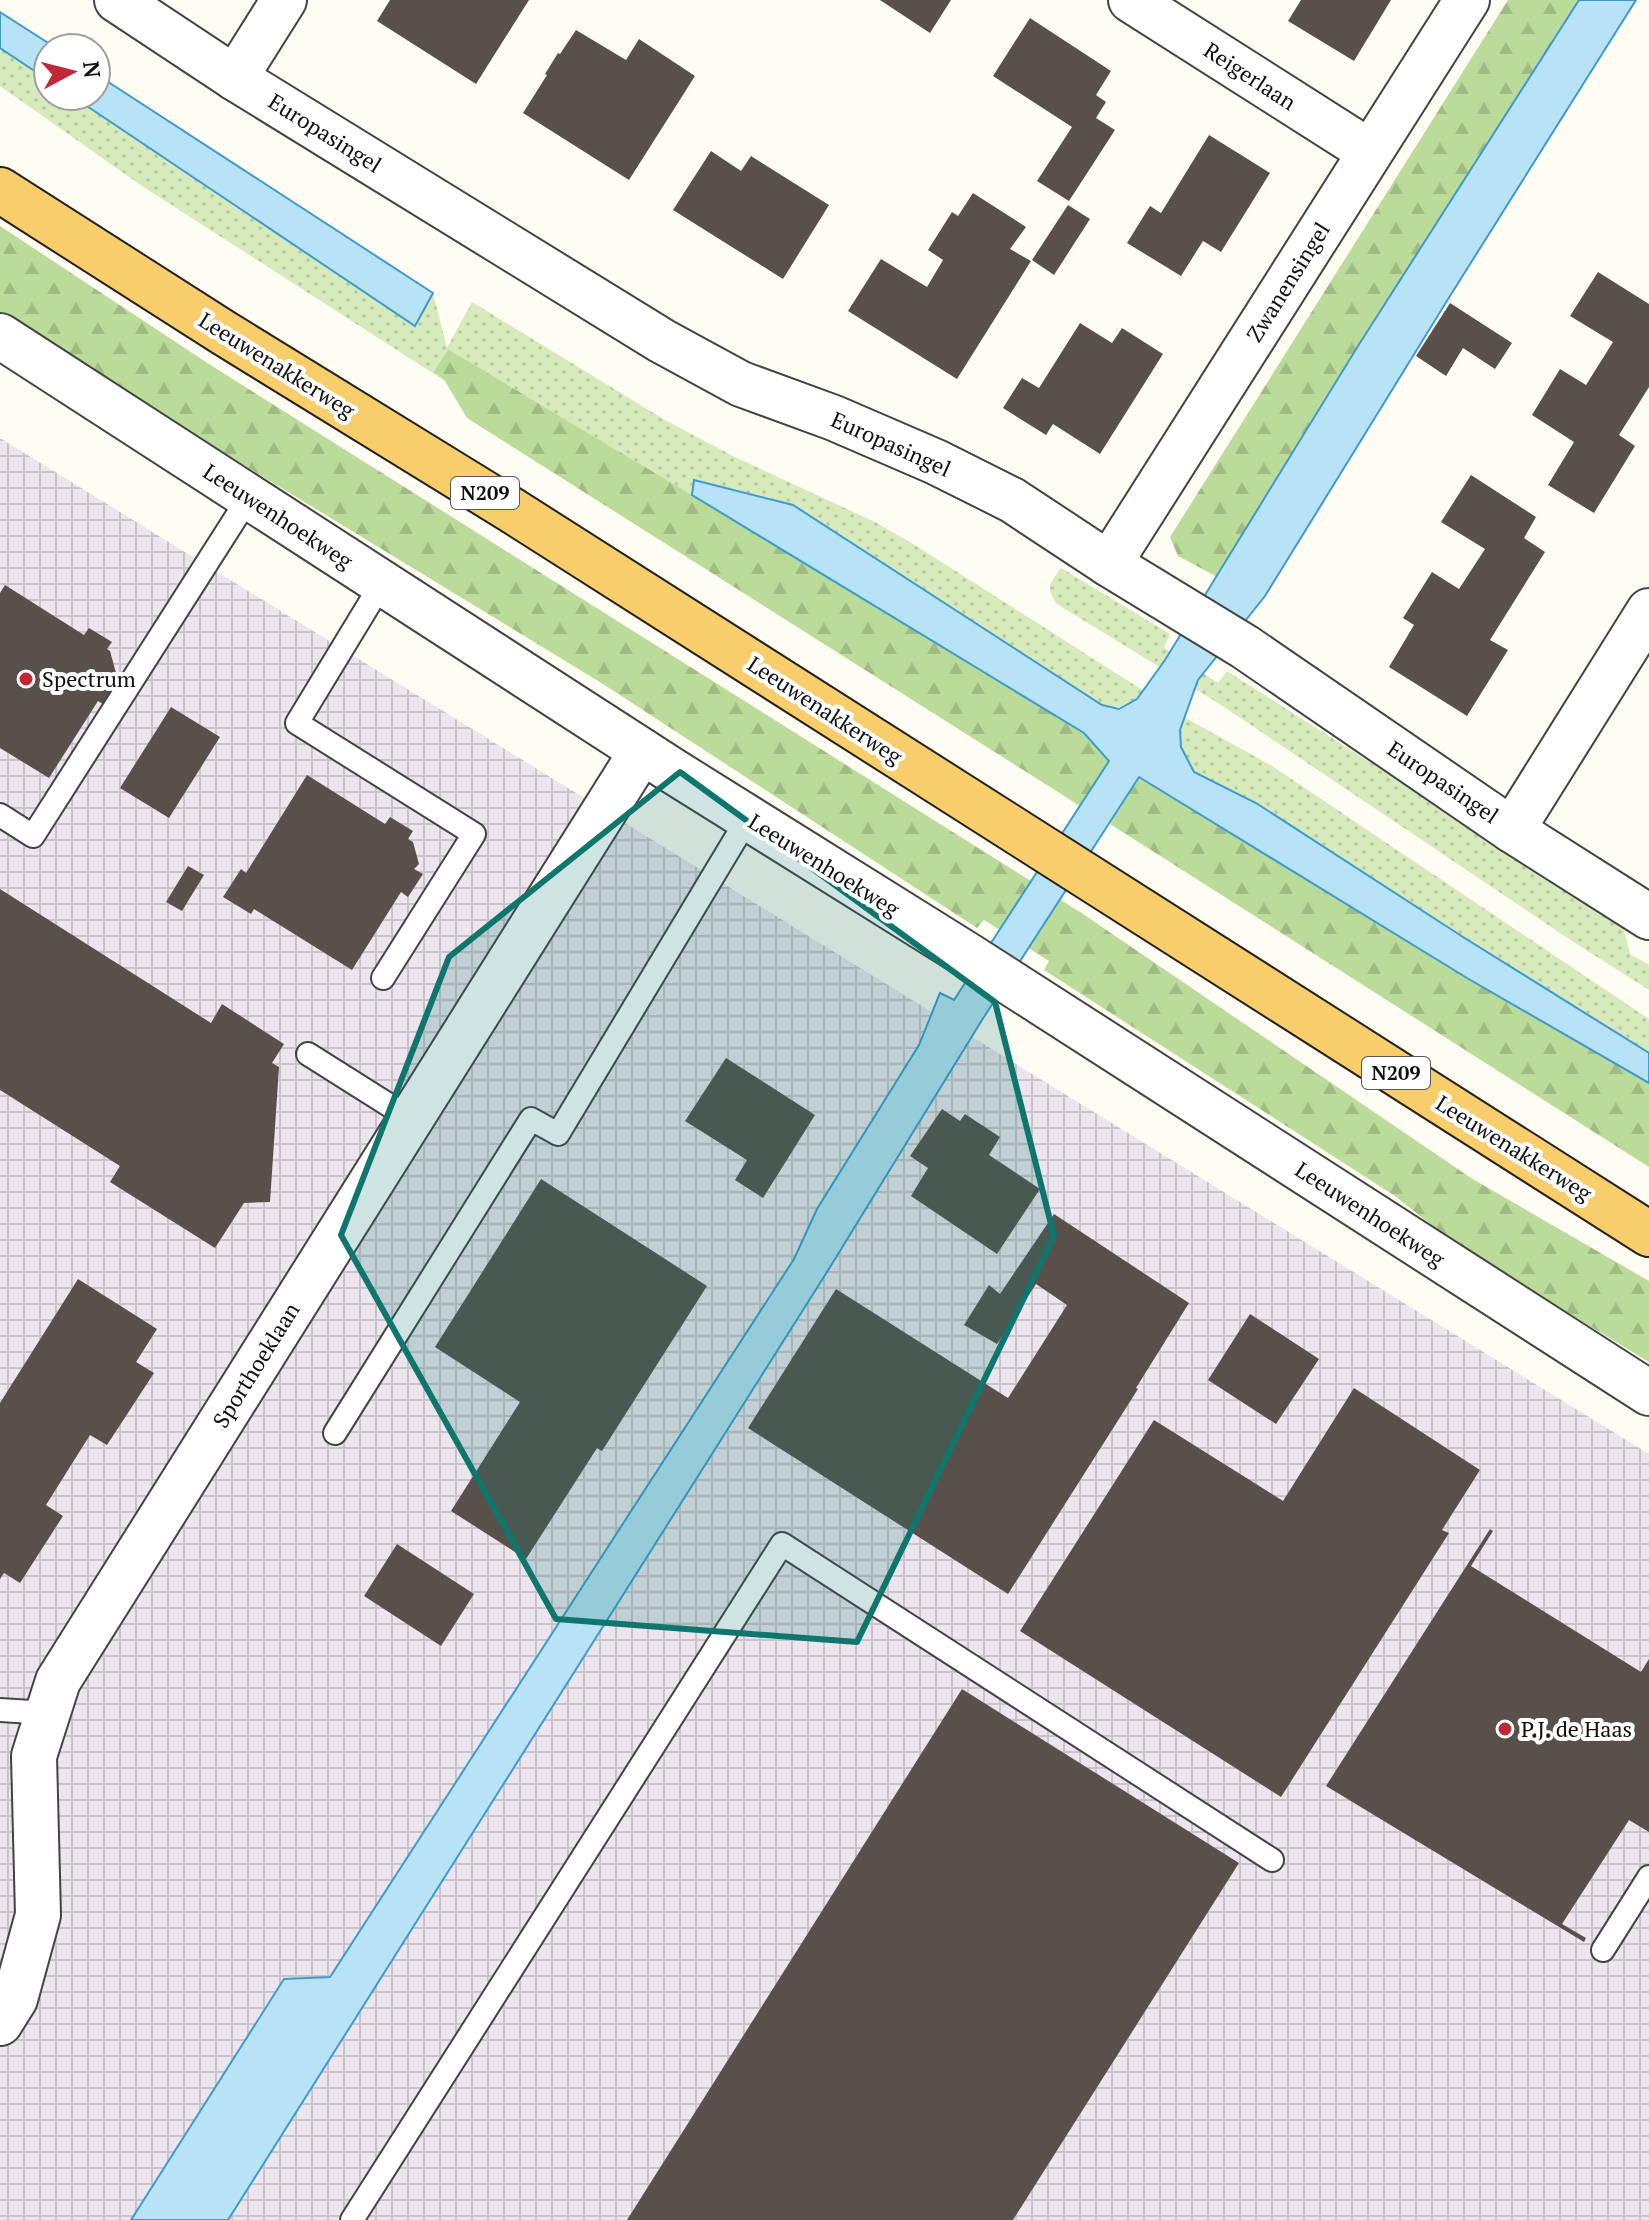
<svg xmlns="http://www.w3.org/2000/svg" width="1649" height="2220" viewBox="0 0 1649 2220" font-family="'PT Serif',serif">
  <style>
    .industrial { fill: url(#industrial-grid) }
    .grass { fill: url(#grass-dots) }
    .forest { fill: url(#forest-firs) }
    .water { fill: #b8e2f6; stroke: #3f9bcd; stroke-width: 2 }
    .building { fill: #59504c }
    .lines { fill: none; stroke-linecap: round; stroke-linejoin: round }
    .service-casing { stroke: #434343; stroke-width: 26 }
    .minor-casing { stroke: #434343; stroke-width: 48 }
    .tertiary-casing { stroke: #434343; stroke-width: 48 }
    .primary-casing { stroke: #212121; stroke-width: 48 }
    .service { stroke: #fff; stroke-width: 22 }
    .minor { stroke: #fff; stroke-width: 44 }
    .tertiary { stroke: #fff; stroke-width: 44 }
    .primary { stroke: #f7ce6b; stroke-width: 44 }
    .marked { fill: #0f766e; fill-opacity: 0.2; stroke: #0f766e; stroke-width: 6; stroke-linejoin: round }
    .poi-dot { fill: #c02837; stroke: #fff; stroke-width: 3 }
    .labels { text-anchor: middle; stroke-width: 8; stroke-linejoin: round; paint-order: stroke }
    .shield { fill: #fff; stroke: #585858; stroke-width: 2 }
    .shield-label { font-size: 20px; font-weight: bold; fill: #101010 }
    .street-label { font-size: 22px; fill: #101010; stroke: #fff }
    .poi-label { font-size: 22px; fill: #101010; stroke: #fff; text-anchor: start }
  </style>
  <defs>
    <pattern id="industrial-grid" width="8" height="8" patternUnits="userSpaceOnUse" patternTransform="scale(2)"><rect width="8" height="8" fill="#ede5ee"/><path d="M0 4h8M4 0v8" fill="none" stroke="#cac3cb"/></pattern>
    <pattern id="grass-dots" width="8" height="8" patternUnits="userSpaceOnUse" patternTransform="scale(2)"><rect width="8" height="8" fill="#d6eabc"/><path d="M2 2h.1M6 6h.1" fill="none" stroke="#b7c8a1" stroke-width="1.8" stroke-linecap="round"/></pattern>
    <pattern id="forest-firs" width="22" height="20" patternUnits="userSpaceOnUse" patternTransform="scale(2)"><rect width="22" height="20" fill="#bbdb9b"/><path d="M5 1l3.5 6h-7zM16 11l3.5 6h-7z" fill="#a0bb84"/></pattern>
  </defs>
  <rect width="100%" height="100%" fill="#fffcf3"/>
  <polygon class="industrial" points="0,438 1649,1454 1649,2220 0,2220"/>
  <g class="grass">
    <path d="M0,48L48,80V96H72L414,325L433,293L447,348L472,302L665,420L733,456L877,523L918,547L1144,691C1131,706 1121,709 1102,706L793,505L695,480L692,495L448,349L434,371L445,381L139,184L0,86Z"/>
    <path d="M1061,568L1170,634L1164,648L1218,683L1227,671L1622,923L1630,954L1649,965V990L1575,943L1221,705L1057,604C1045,587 1050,584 1061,568Z"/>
    <polygon points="1184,717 1272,766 1649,1019 1649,1053 1463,937 1256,803 1194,772 1181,747 1180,730"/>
  </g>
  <g class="forest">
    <polygon points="1508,0 1579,0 1358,346 1217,577 1178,556 1170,537"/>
    <polygon points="0,226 212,366 1080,912 1471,1178 1649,1281 1649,1362 1458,1246 1395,1196 1044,970 1049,961 984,920 977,928 603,684 73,361 0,313"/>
    <polygon points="448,349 692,495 1084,733 1109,760 1080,806 467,418 445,381 434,371"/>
    <polygon points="1139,776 1467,978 1649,1083 1649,1167 1110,824"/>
  </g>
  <g class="water">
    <polygon points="1579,0 1636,0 1450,296 1265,596 1198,680 1180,730 1181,747 1194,772 1256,803 1463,937 1649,1053 1649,1083 1467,978 1139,777 982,1020 827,1272 228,2220 131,2220 284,1979 330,1977 794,1259 817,1209 919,1045 940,993 954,1000 1109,761 1084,733 692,495 694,480 793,505 1102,705 1119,709 1137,699 1165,660 1358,346"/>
    <polygon points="0,12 56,48 48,48 48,80 0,48"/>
    <polygon points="96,74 433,293 415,326 72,96 96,96"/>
  </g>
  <g class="building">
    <polygon points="390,0 529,0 476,84 377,21"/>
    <polygon points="880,0 951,0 930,33"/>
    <polygon points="1301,0 1391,0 1354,61 1288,21"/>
    <polygon points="1030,18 1111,71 1096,95 1106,102 1096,118 1115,130 1069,201 1037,181 1072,127 993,76"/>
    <polygon points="576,30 626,60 639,39 695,76 629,180 523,113 547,75 545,74 558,53 560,54"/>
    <polygon points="1209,135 1270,173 1221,252 1203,241 1181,276 1127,243 1150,206 1161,213"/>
    <polygon points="711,151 741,171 751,156 829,205 783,279 673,210"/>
    <polygon points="973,193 1026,227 1010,249 1031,261 957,379 848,311 881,259 927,287 943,260 928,250 952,212 958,216"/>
    <polygon points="1068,205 1090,219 1054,275 1032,260"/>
    <polygon points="1598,272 1649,304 1649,387 1619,435 1635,446 1594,513 1548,485 1574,442 1532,415 1560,369 1586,385 1613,342 1570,316"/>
    <polygon points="1450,303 1512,343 1495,369 1463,348 1446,376 1416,356"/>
    <polygon points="1080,323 1112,343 1122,328 1163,354 1100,454 1053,424 1046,435 1003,408 1022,378 1039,388"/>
    <polygon points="1471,475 1536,517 1524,538 1545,552 1490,640 1508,650 1467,716 1389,667 1414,625 1403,618 1432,572 1459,589 1485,549 1441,522"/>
    <polygon points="5,585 84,635 89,628 112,642 107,649 110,651 116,673 113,678 120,683 106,706 98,701 49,778 0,748 0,593"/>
    <polygon points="171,707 220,737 169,818 120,788"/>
    <polygon points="307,775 385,824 390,817 413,831 408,839 413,842 419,864 414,869 423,874 408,897 401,892 352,970 254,909 251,914 223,897 241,869 246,873"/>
    <polygon points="188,866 204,875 182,911 166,902"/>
    <polygon points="0,889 211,1023 222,1004 284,1044 272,1063 279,1067 270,1202 244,1203 215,1248 110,1182 120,1166 0,1090"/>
    <polygon points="726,1058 815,1115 763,1198 735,1180 747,1160 685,1121"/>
    <polygon points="942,1109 960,1121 965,1114 1000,1137 989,1155 1040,1189 997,1254 911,1196 928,1168 910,1156"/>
    <polygon points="541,1179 707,1286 602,1451 597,1448 526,1559 451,1511 520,1402 435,1347"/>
    <polygon points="1054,1214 1189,1303 1136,1388 1138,1389 1008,1594 748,1428 836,1289 1008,1398 1067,1305 1036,1284 997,1344 964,1325 989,1285 1000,1294"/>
    <polygon points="78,1279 157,1329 136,1362 154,1373 107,1445 90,1435 46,1505 63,1516 20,1583 4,1573 0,1579 0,1403"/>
    <polygon points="1250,1314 1319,1359 1276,1424 1208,1380"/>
    <polygon points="1354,1388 1480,1470 1442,1530 1449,1533 1281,1797 1020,1631 1154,1420 1283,1501"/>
    <polygon points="1490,1529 1493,1531 1471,1566 1641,1672 1649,1659 1649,1832 1629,1820 1562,1924 1586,1938 1584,1942 1326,1786"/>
    <polygon points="397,1544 474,1594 441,1646 364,1596"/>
    <polygon points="962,1689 1239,1863 1013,2220 627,2220"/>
  </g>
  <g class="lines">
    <defs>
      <g id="service">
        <polyline points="382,583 297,723 474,834 383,978"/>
        <polyline points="0,815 33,836 249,497"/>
        <polyline points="308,1054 411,1119"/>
        <polyline points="335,1433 531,1119 558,1134 748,818"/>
        <polyline points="0,1710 48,1713"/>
        <polyline points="1603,1950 1649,1877"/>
        <polyline points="352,2220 782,1544 1272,1860"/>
      </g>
      <g id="minor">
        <polyline points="117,0 235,78 662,341 741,384 834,418 936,462 1012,500 1109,564 1245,647 1512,830 1649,917"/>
        <polyline points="1131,0 1370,152"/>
        <polyline points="235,78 284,0"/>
        <polyline points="1109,564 1467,0"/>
        <polyline points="1512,830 1649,611"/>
      </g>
      <g id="tertiary">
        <polyline points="0,336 673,771 969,956 1649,1393"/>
        <polyline points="0,2023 15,1999 38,1915 34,1756 58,1681 642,751"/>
      </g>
      <polyline id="primary" points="0,190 224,333 513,511 1649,1234"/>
    </defs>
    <use href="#service" class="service-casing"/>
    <use href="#minor" class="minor-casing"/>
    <use href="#tertiary" class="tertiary-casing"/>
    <use href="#primary" class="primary-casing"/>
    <use href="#service" class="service"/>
    <use href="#minor" class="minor"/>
    <use href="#tertiary" class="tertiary"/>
    <use href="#primary" class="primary"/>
  </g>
  <path class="marked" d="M680,772L995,1002L1054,1236L857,1642L556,1619L341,1235L449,957Z"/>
  <g class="poi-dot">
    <circle cx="26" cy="679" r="8"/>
    <circle cx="1505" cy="1729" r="8"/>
  </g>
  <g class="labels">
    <g class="shield">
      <rect x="451" y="477" width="68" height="32" rx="6"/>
      <rect x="1362" y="1057" width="68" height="32" rx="6"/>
    </g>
    <g class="shield-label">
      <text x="485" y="500">N209</text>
      <text x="1396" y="1080">N209</text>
    </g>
    <g class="street-label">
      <text transform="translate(1250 76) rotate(33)" y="8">Reigerlaan</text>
      <text transform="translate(325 133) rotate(32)" y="8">Europasingel</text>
      <text transform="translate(1288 282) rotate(-58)" y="8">Zwanensingel</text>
      <text transform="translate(277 365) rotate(32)" y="8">Leeuwenakkerweg</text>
      <text transform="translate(891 444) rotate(24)" y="8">Europasingel</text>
      <text transform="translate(278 516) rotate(33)" y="8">Leeuwenhoekweg</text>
      <text transform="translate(825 710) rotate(33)" y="8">Leeuwenakkerweg</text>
      <text transform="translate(1443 782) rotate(34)" y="8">Europasingel</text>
      <text transform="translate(824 865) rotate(32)" y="8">Leeuwenhoekweg</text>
      <text transform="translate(1514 1148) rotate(32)" y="8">Leeuwenakkerweg</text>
      <text transform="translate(1370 1214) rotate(33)" y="8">Leeuwenhoekweg</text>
      <text transform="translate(256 1365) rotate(-58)" y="8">Sporthoeklaan</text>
    </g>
    <g class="poi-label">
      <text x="42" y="687">Spectrum</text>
      <text x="1521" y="1737">P.J. de Haas</text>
    </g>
  </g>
  <g transform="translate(72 72) rotate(83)"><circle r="38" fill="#ffffff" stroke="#9f9f9f" stroke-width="2"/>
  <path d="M0-6L14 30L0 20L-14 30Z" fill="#c02837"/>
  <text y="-12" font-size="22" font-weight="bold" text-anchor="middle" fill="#101010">N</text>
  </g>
</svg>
